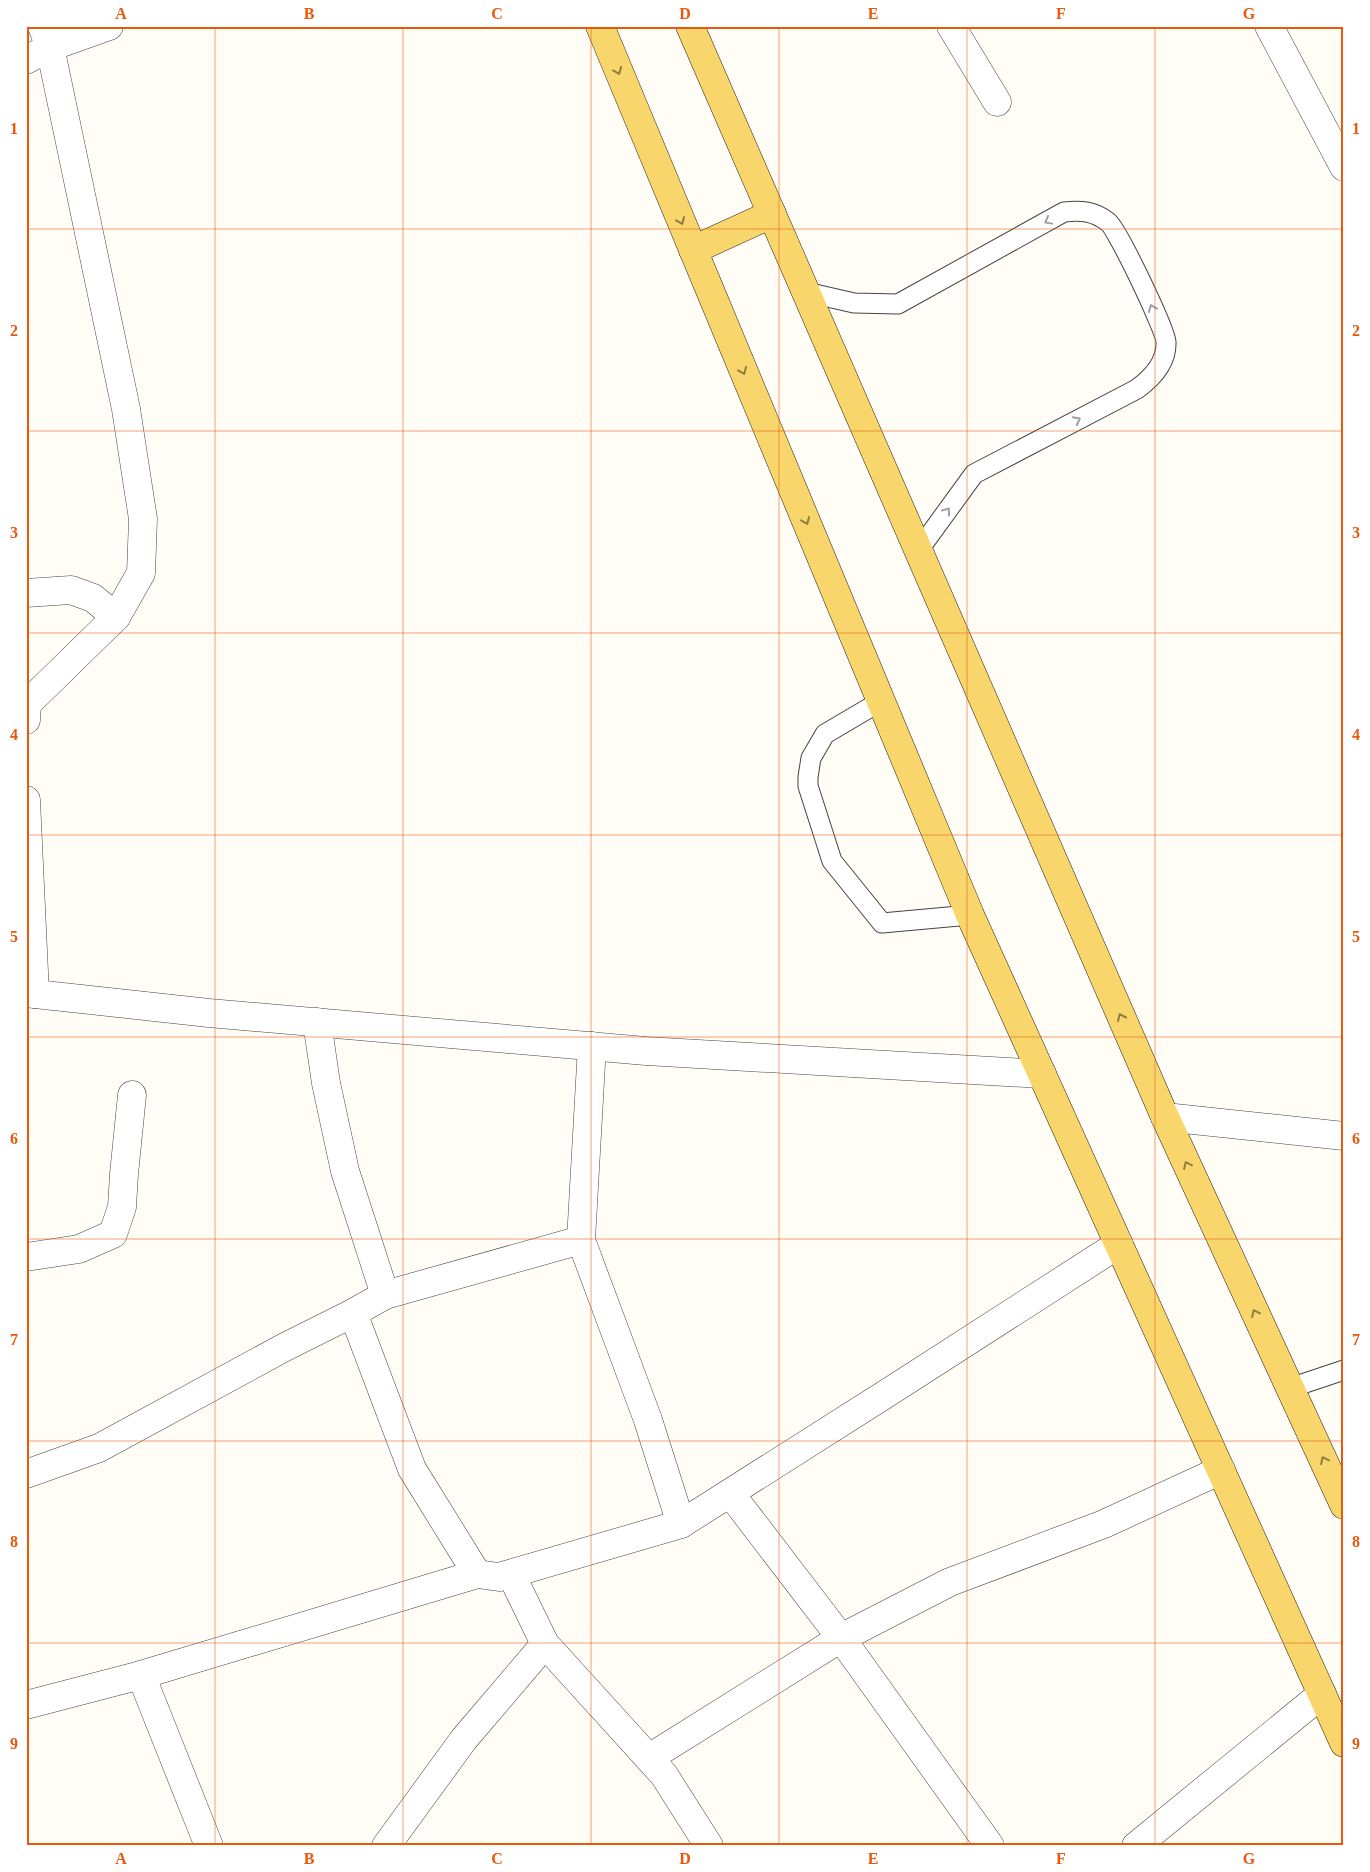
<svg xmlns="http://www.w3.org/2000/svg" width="1370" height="1872" viewBox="0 0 1370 1872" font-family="Georgia,serif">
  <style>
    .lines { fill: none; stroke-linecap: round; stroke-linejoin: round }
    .lane-casing { stroke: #444; stroke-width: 21 }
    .street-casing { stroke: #444; stroke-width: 29 }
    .primary-casing { stroke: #222; stroke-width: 29 }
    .lane { stroke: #fff; stroke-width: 19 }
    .street { stroke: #fff; stroke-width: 28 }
    .primary { stroke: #f9d66b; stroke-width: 28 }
    .oneway { stroke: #917d42 }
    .oneway2 { stroke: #a0a0a0 }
    .grid { fill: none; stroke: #e8590c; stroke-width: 1; stroke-opacity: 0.55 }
    .neatline { fill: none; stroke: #e8590c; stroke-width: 2 }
    .grid-label { font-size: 16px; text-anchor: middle; font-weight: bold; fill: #e8590c }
  </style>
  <rect width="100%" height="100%" fill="#fffdf5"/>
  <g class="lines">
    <defs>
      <g id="lane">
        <path d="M806,292L854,303L898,304L1064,212C1081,210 1094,211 1108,222C1117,228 1166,331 1166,342C1167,363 1152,378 1137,389L974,474L918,551"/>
        <polyline points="881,701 825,734 811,758 808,777 808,786 832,861 882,923 970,915"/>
        <polyline points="1290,1388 1344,1370"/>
      </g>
      <g id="street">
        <polyline points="951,26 997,102"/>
        <polyline points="1269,26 1344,167"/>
        <polyline points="26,60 50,47 109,26"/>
        <polyline points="26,593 71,590 93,598 116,617"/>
        <polyline points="26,720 27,704 116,617 141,573 143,519 126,409 50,47 42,26"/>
        <polyline points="26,800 35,994"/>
        <polyline points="26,993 209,1013 646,1051 1042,1074"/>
        <polyline points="317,1022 326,1083 345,1171 385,1295"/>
        <polyline points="592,1046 581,1240 648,1420 681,1524"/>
        <polyline points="1165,1117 1344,1136"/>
        <polyline points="26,1257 79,1249 113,1234 122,1207 124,1174 132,1095"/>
        <polyline points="353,1313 412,1469 477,1574"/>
        <polyline points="26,1474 99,1448 285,1347 353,1313 385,1295 581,1240"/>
        <polyline points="730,1493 841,1638 990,1846"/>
        <polyline points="511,1574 545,1644 664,1775 709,1846"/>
        <polyline points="141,1675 209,1846"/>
        <polyline points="26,1705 141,1675 477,1574 499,1577 681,1524 892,1390 1119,1244"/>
        <polyline points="649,1758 841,1638 950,1582 1104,1524 1221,1470"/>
        <polyline points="386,1846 464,1739 545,1644"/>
        <polyline points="1136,1846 1322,1694"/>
      </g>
      <g id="primary">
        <polyline points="600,26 970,915 1344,1743"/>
        <polyline points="690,26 1165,1117 1344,1505"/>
        <polyline points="693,250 772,214"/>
      </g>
    </defs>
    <use href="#lane" class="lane-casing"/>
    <use href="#street" class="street-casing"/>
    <use href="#primary" class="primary-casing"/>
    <use href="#lane" class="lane"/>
    <use href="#street" class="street"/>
    <use href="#primary" class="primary"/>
  </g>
  <defs><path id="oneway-chevron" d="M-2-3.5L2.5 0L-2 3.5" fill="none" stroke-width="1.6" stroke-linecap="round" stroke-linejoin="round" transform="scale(1.25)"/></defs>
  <g class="oneway">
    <use href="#oneway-chevron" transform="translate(618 71) rotate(67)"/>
    <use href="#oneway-chevron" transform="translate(681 221) rotate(67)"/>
    <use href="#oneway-chevron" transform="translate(743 371) rotate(67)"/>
    <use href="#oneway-chevron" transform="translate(806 521) rotate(67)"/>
    <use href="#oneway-chevron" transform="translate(1121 1017) rotate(-114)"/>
    <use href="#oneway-chevron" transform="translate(1187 1165) rotate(-115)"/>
    <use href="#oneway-chevron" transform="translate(1255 1313) rotate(-115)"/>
    <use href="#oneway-chevron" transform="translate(1324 1460) rotate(-115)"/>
  </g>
  <g class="oneway2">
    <use href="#oneway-chevron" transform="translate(1048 221) rotate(151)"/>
    <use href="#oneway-chevron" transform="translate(1152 308) rotate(-113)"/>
    <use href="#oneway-chevron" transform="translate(1077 420) rotate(-27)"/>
    <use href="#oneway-chevron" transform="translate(947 511) rotate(-54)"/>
  </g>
  <path class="grid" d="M215,26V1846M403,26V1846M591,26V1846M779,26V1846M967,26V1846M1155,26V1846M26,229H1344M26,431H1344M26,633H1344M26,835H1344M26,1037H1344M26,1239H1344M26,1441H1344M26,1643H1344"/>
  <rect width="1370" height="1872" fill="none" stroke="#ffffff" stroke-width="55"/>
  <rect x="28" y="28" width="1314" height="1816" class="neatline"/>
  <g class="grid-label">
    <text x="121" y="19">A</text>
    <text x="309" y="19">B</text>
    <text x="497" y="19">C</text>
    <text x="685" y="19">D</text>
    <text x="873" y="19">E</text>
    <text x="1061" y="19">F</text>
    <text x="1249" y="19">G</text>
    <text x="14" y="134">1</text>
    <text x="1356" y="134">1</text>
    <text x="14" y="336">2</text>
    <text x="1356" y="336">2</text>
    <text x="14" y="538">3</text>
    <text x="1356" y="538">3</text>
    <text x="14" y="740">4</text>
    <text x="1356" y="740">4</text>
    <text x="14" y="942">5</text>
    <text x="1356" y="942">5</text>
    <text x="14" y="1144">6</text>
    <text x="1356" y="1144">6</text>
    <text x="14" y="1345">7</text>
    <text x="1356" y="1345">7</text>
    <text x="14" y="1547">8</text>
    <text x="1356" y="1547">8</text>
    <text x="14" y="1749">9</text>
    <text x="1356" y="1749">9</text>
    <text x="121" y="1864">A</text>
    <text x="309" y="1864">B</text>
    <text x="497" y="1864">C</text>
    <text x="685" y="1864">D</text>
    <text x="873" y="1864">E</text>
    <text x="1061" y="1864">F</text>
    <text x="1249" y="1864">G</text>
  </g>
</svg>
